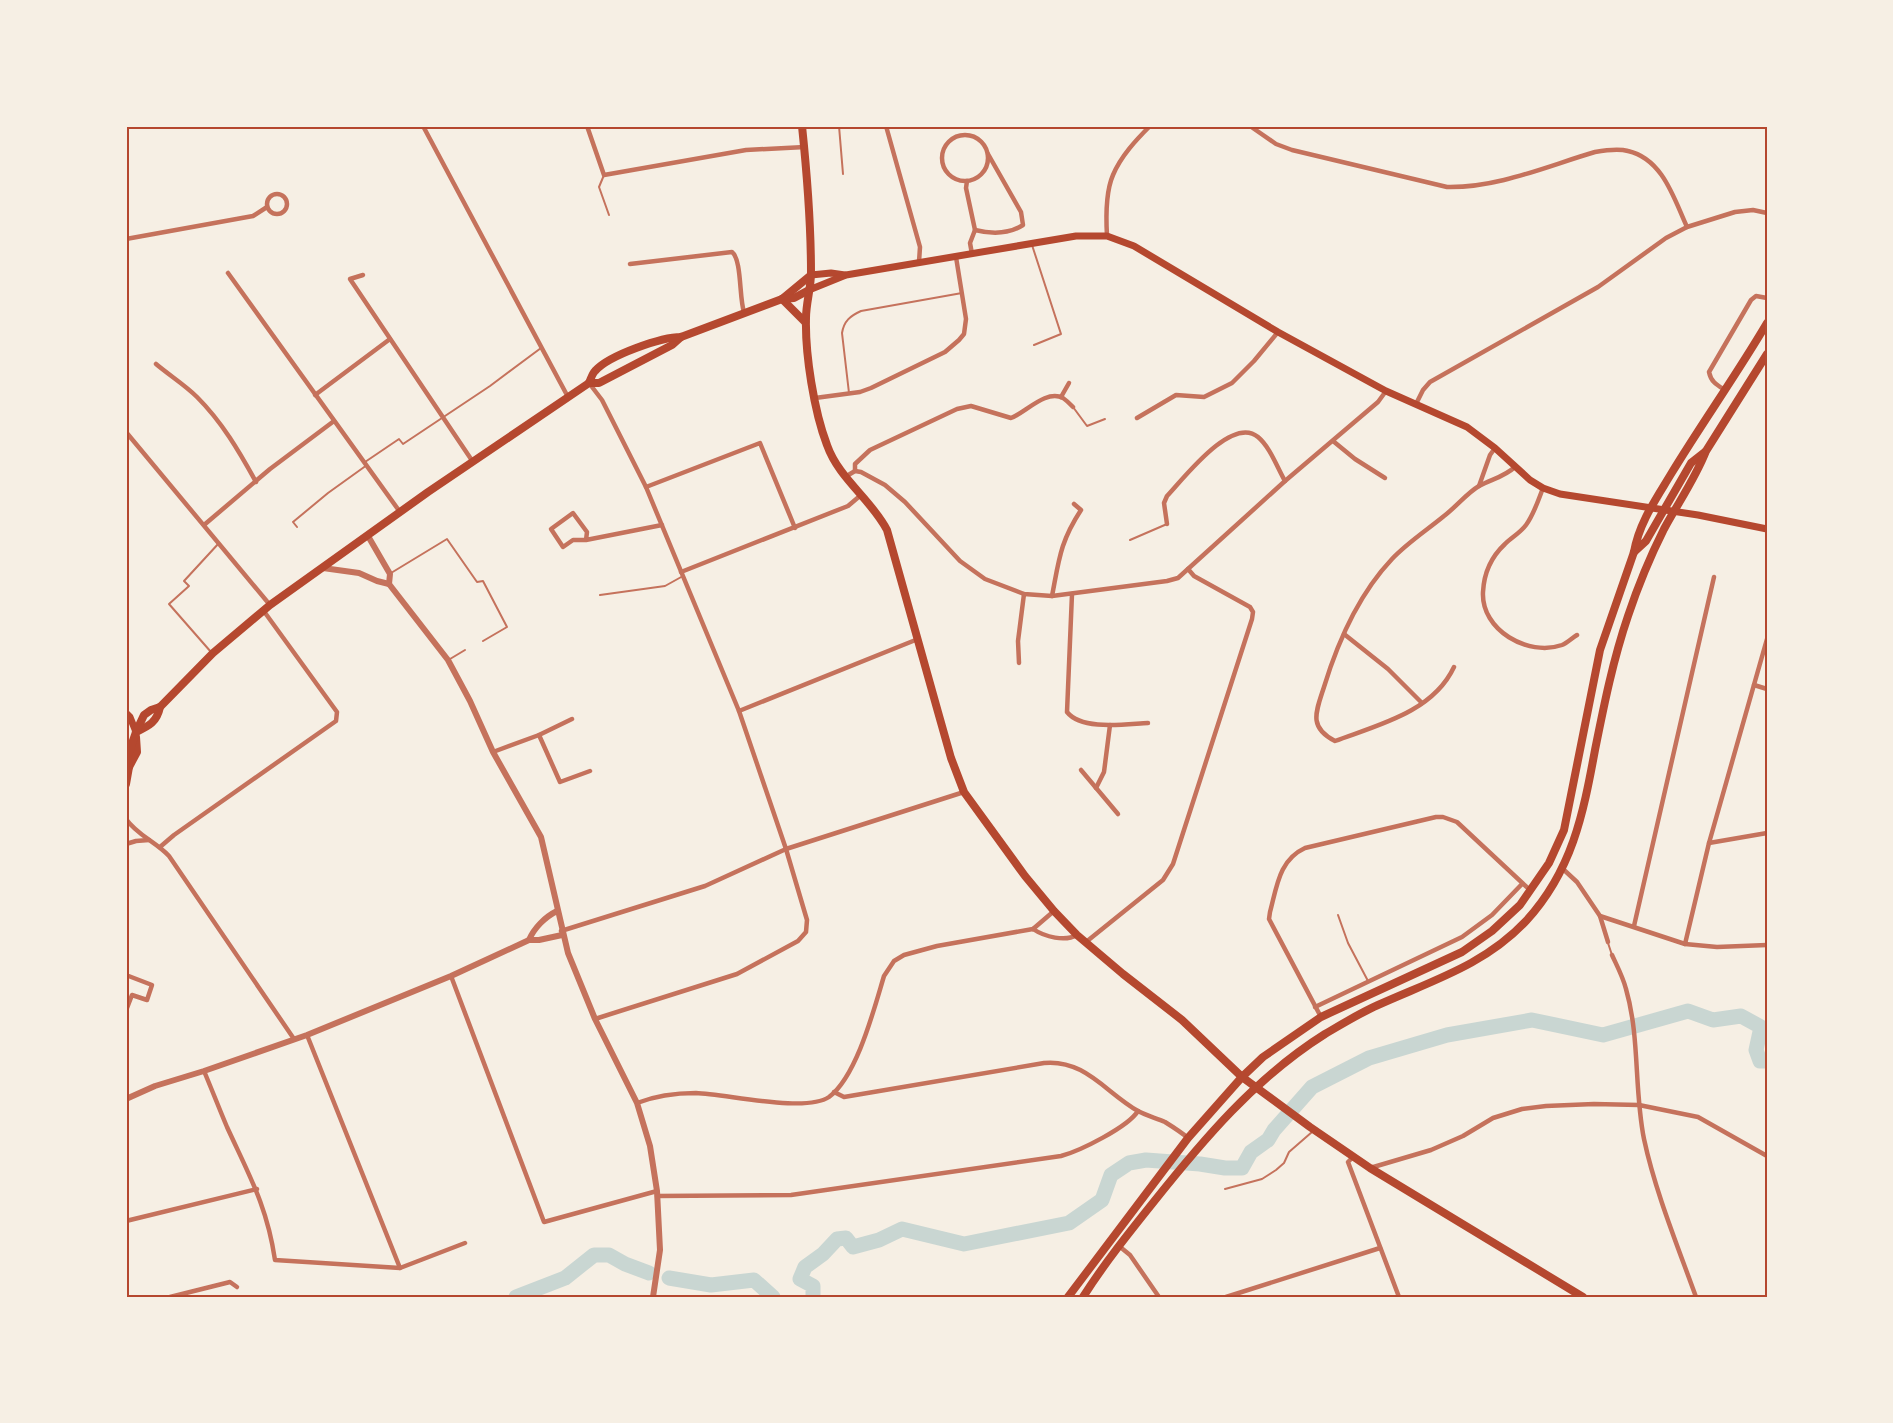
<svg xmlns="http://www.w3.org/2000/svg" width="1893" height="1423" viewBox="0 0 1893 1423" font-family="'Sofia Sans Condensed',sans-serif">
  <style>
    .lines { fill: none; stroke-linecap: round; stroke-linejoin: round }
    .river { stroke: #c9d6d2; stroke-width: 15 }
    .service { stroke: #c5725c; stroke-width: 2 }
    .minor { stroke: #c5725c; stroke-width: 4.5 }
    .tertiary { stroke: #c5725c; stroke-width: 6 }
    .secondary { stroke: #b5482f; stroke-width: 7 }
    .primary { stroke: #b5482f; stroke-width: 8 }
    .trunk { stroke: #b5482f; stroke-width: 8 }
    .neatline { fill: none; stroke: #b5482f; stroke-width: 2 }
  </style>
  <rect width="100%" height="100%" fill="#f6efe4"/>
  <g class="lines">
    <g class="river">
      <polyline points="669,1278 711,1285 754,1280 773,1297"/>
      <polyline points="516,1297 565,1278 594,1255 609,1255 625,1264 649,1273"/>
      <polyline points="813,1297 813,1286 800,1279 805,1267 823,1254 837,1239 846,1238 853,1247 879,1240 902,1229 964,1244 1069,1223 1102,1200 1111,1175 1129,1163 1146,1160 1200,1164 1225,1168 1242,1168 1251,1152 1268,1140 1274,1130 1312,1087 1369,1058 1447,1035 1532,1020 1603,1035 1688,1011 1713,1020 1741,1016 1761,1027 1756,1050 1760,1061 1767,1061"/>
    </g>
    <g class="service">
      <polyline points="839,126 843,174"/>
      <polyline points="604,175 599,187 609,215"/>
      <polyline points="1032,245 1061,334 1034,345"/>
      <path d="M849,393L842,333C844,321 850,316 861,311L962,293"/>
      <polyline points="1073,407 1087,426 1105,419"/>
      <polyline points="365,462 399,439 403,444 490,386 541,348"/>
      <polyline points="297,527 293,522 328,493 367,465"/>
      <polyline points="1130,540 1167,524"/>
      <polyline points="391,573 447,539 477,582 483,581 507,627 483,641"/>
      <polyline points="600,595 665,586 683,576"/>
      <polyline points="211,652 169,604 189,586 184,581 219,543"/>
      <polyline points="450,659 465,650"/>
      <polyline points="1338,915 1348,943 1368,981"/>
      <polyline points="1608,943 1612,955"/>
      <polyline points="1225,1189 1262,1179 1276,1170 1284,1163 1289,1152 1312,1132"/>
    </g>
    <g class="minor">
      <polyline points="423,126 568,397"/>
      <polyline points="587,126 604,175 746,150 805,147"/>
      <polyline points="886,126 920,247 919,262"/>
      <path d="M1250,126L1276,144L1292,150L1447,187C1498,188 1547,166 1595,152C1606,150 1618,148 1628,151C1663,159 1674,199 1687,227"/>
      <circle cx="965" cy="158" r="23"/>
      <polyline points="967,181 966,188 975,230"/>
      <circle cx="277" cy="204" r="10"/>
      <path d="M1107,236C1106,219 1106,191 1113,175C1121,156 1136,140 1150,126"/>
      <polyline points="126,239 253,216 267,207"/>
      <path d="M972,254L970,243L975,230C991,234 1009,234 1023,225L1021,212L988,154"/>
      <path d="M630,264L732,252C742,260 739,298 744,312"/>
      <polyline points="228,273 400,512"/>
      <polyline points="363,275 350,279 473,462"/>
      <path d="M156,364C169,375 185,385 197,397C222,422 239,451 256,482"/>
      <polyline points="589,383 602,400 646,487 739,711 786,849 807,920 806,932 798,941 737,974 595,1019"/>
      <path d="M1725,390C1717,385 1711,382 1709,372L1751,300L1756,296L1767,298"/>
      <polyline points="315,395 390,339"/>
      <polyline points="1061,397 1069,383"/>
      <polyline points="815,398 860,392 871,388 945,352 959,340 964,334 966,319 956,257"/>
      <polyline points="1416,404 1423,390 1430,382 1598,287 1666,238 1687,227 1735,212 1753,210 1767,213"/>
      <polyline points="1137,418 1176,395 1204,397 1232,383 1254,361 1278,332"/>
      <polyline points="126,432 270,605"/>
      <polyline points="1333,441 1355,459 1385,478"/>
      <path d="M855,471V464L870,450L957,409L971,406L1011,418C1025,413 1046,389 1063,398C1066,400 1070,404 1073,407"/>
      <polyline points="845,477 855,471 861,472 885,485 905,502 960,561 985,579 1024,594 1052,596 1167,581 1178,578 1285,481 1378,402 1386,391"/>
      <polyline points="1479,486 1490,455 1495,448"/>
      <polyline points="646,487 760,443 795,528"/>
      <path d="M1543,488C1538,501 1534,514 1526,525C1520,533 1512,537 1505,544C1491,557 1484,572 1483,592C1481,630 1528,657 1562,645C1567,643 1572,638 1577,635"/>
      <path d="M1167,524L1164,503L1167,496C1184,478 1232,415 1258,437C1270,447 1277,467 1285,481"/>
      <polyline points="204,525 270,469 334,421"/>
      <polyline points="586,540 587,532 573,513 551,529 563,547 573,540 586,540 662,525"/>
      <polyline points="681,572 848,506 861,495"/>
      <polyline points="126,592 126,593"/>
      <path d="M1072,594L1067,712C1082,731 1126,724 1148,723"/>
      <path d="M1052,596C1059,560 1060,542 1081,510L1074,504"/>
      <polyline points="1344,634 1388,669 1422,703"/>
      <polyline points="1019,663 1018,641 1024,594"/>
      <path d="M1454,667C1433,712 1378,725 1335,741C1308,727 1316,712 1324,687C1338,641 1358,595 1392,559C1407,543 1427,530 1444,516C1456,507 1467,493 1479,486C1492,479 1504,477 1515,467"/>
      <polyline points="1754,685 1767,689"/>
      <polyline points="739,711 918,639"/>
      <polyline points="539,735 560,782 590,771"/>
      <polyline points="493,752 539,735 572,719"/>
      <polyline points="1081,770 1118,814"/>
      <polyline points="1096,788 1104,772 1110,725"/>
      <path d="M126,819C137,835 156,842 169,856L294,1039"/>
      <polyline points="1709,843 1767,833"/>
      <polyline points="126,844 136,841 149,840"/>
      <polyline points="160,847 174,835 336,721 337,712 263,610"/>
      <polyline points="1563,869 1577,882 1600,916 1685,944 1717,947 1767,945"/>
      <polyline points="1600,916 1608,942"/>
      <polyline points="1634,926 1714,577"/>
      <polyline points="1033,929 1054,911"/>
      <polyline points="561,931 705,886 786,849 964,792"/>
      <polyline points="1086,942 1163,880 1173,864 1252,619 1253,612 1250,607 1194,576 1188,569"/>
      <polyline points="1685,944 1709,843 1767,639"/>
      <path d="M1612,955C1617,966 1623,977 1626,989C1640,1037 1634,1090 1644,1139C1655,1191 1678,1247 1696,1297"/>
      <polyline points="126,975 152,985 147,1000 132,995 127,1008"/>
      <polyline points="451,976 544,1222 657,1191"/>
      <polyline points="1315,1007 1462,937 1492,915 1522,884"/>
      <path d="M1321,1017L1269,919L1270,912C1277,886 1279,860 1305,848L1436,817H1443L1457,822L1531,891"/>
      <polyline points="307,1035 400,1268"/>
      <path d="M204,1071C212,1090 219,1108 227,1127C249,1175 267,1206 275,1260L400,1268L465,1243"/>
      <path d="M834,1092L844,1097L1044,1063C1085,1059 1106,1093 1138,1111C1147,1116 1156,1118 1165,1122C1173,1127 1181,1132 1188,1138"/>
      <path d="M637,1103C655,1096 677,1093 696,1093C727,1094 805,1113 829,1097C857,1076 874,1009 884,976L894,961L904,955L937,946L1033,929C1045,937 1065,942 1077,935"/>
      <polyline points="1353,1157 1348,1162 1399,1297"/>
      <polyline points="1370,1168 1431,1150 1463,1136 1493,1118 1522,1109 1546,1106 1594,1104 1639,1105 1698,1117 1767,1156"/>
      <path d="M657,1196L791,1195L1061,1156C1080,1151 1128,1127 1138,1111"/>
      <polyline points="126,1221 257,1189"/>
      <polyline points="1119,1246 1130,1255 1159,1297"/>
      <polyline points="170,1297 230,1282 237,1287"/>
      <polyline points="1226,1297 1380,1248"/>
    </g>
    <g class="tertiary">
      <polyline points="368,536 390,574 389,584"/>
      <polyline points="323,568 359,573 377,581 389,584 448,660 470,701 493,752 541,837 568,953 595,1019 637,1103 650,1146 657,1191 660,1250 653,1297"/>
      <path d="M529,940C534,928 545,917 557,911"/>
      <polyline points="126,1099 155,1086 204,1071 307,1035 451,976 529,940 539,940 562,935"/>
    </g>
    <g class="secondary">
      <polyline points="811,275 831,273 845,275"/>
      <polyline points="809,290 846,275 1076,236 1107,236 1134,246 1278,332 1386,391 1467,427 1495,448 1530,480 1543,488 1560,494 1698,515 1767,529"/>
      <polyline points="126,713 130,717 136,732"/>
    </g>
    <g class="primary">
      <path d="M802,126C807,174 811,224 811,273C811,288 806,303 806,318C805,354 814,411 827,445C839,479 871,499 887,530L938,712L951,758L964,792L1025,876L1054,911L1077,935L1123,974L1182,1020L1242,1077L1310,1127L1370,1168L1583,1297"/>
      <polyline points="782,299 811,275"/>
      <polyline points="782,299 805,322"/>
      <polyline points="589,383 599,383 672,345 681,337"/>
      <path d="M136,732C149,726 157,722 160,707"/>
      <polyline points="129,767 137,752 136,737"/>
      <path d="M126,784L129,767L127,758L136,732L144,715L151,710L160,707L213,653L270,605L428,492L589,383C591,379 592,374 595,371C609,355 662,337 681,337L782,299L794,298L809,290"/>
    </g>
    <g class="trunk">
      <polyline points="1634,552 1646,541 1691,463 1705,452"/>
      <path d="M1068,1297L1188,1138L1242,1077L1263,1057L1321,1017L1462,952L1492,931L1520,905L1549,863L1564,830L1600,650L1634,552C1639,523 1656,499 1671,474C1702,423 1737,374 1767,323"/>
      <path d="M1083,1297C1104,1264 1128,1234 1152,1204C1203,1140 1255,1078 1325,1034C1342,1024 1360,1013 1378,1005C1431,981 1485,965 1526,921C1572,871 1583,815 1595,750C1604,705 1613,660 1628,616C1638,586 1650,557 1664,529C1678,503 1695,479 1706,451L1767,354"/>
    </g>
  </g>
  <rect width="1893" height="1423" fill="none" stroke="#f6efe4" stroke-width="255"/>
  <rect x="128" y="128" width="1638" height="1168" class="neatline"/>
</svg>
